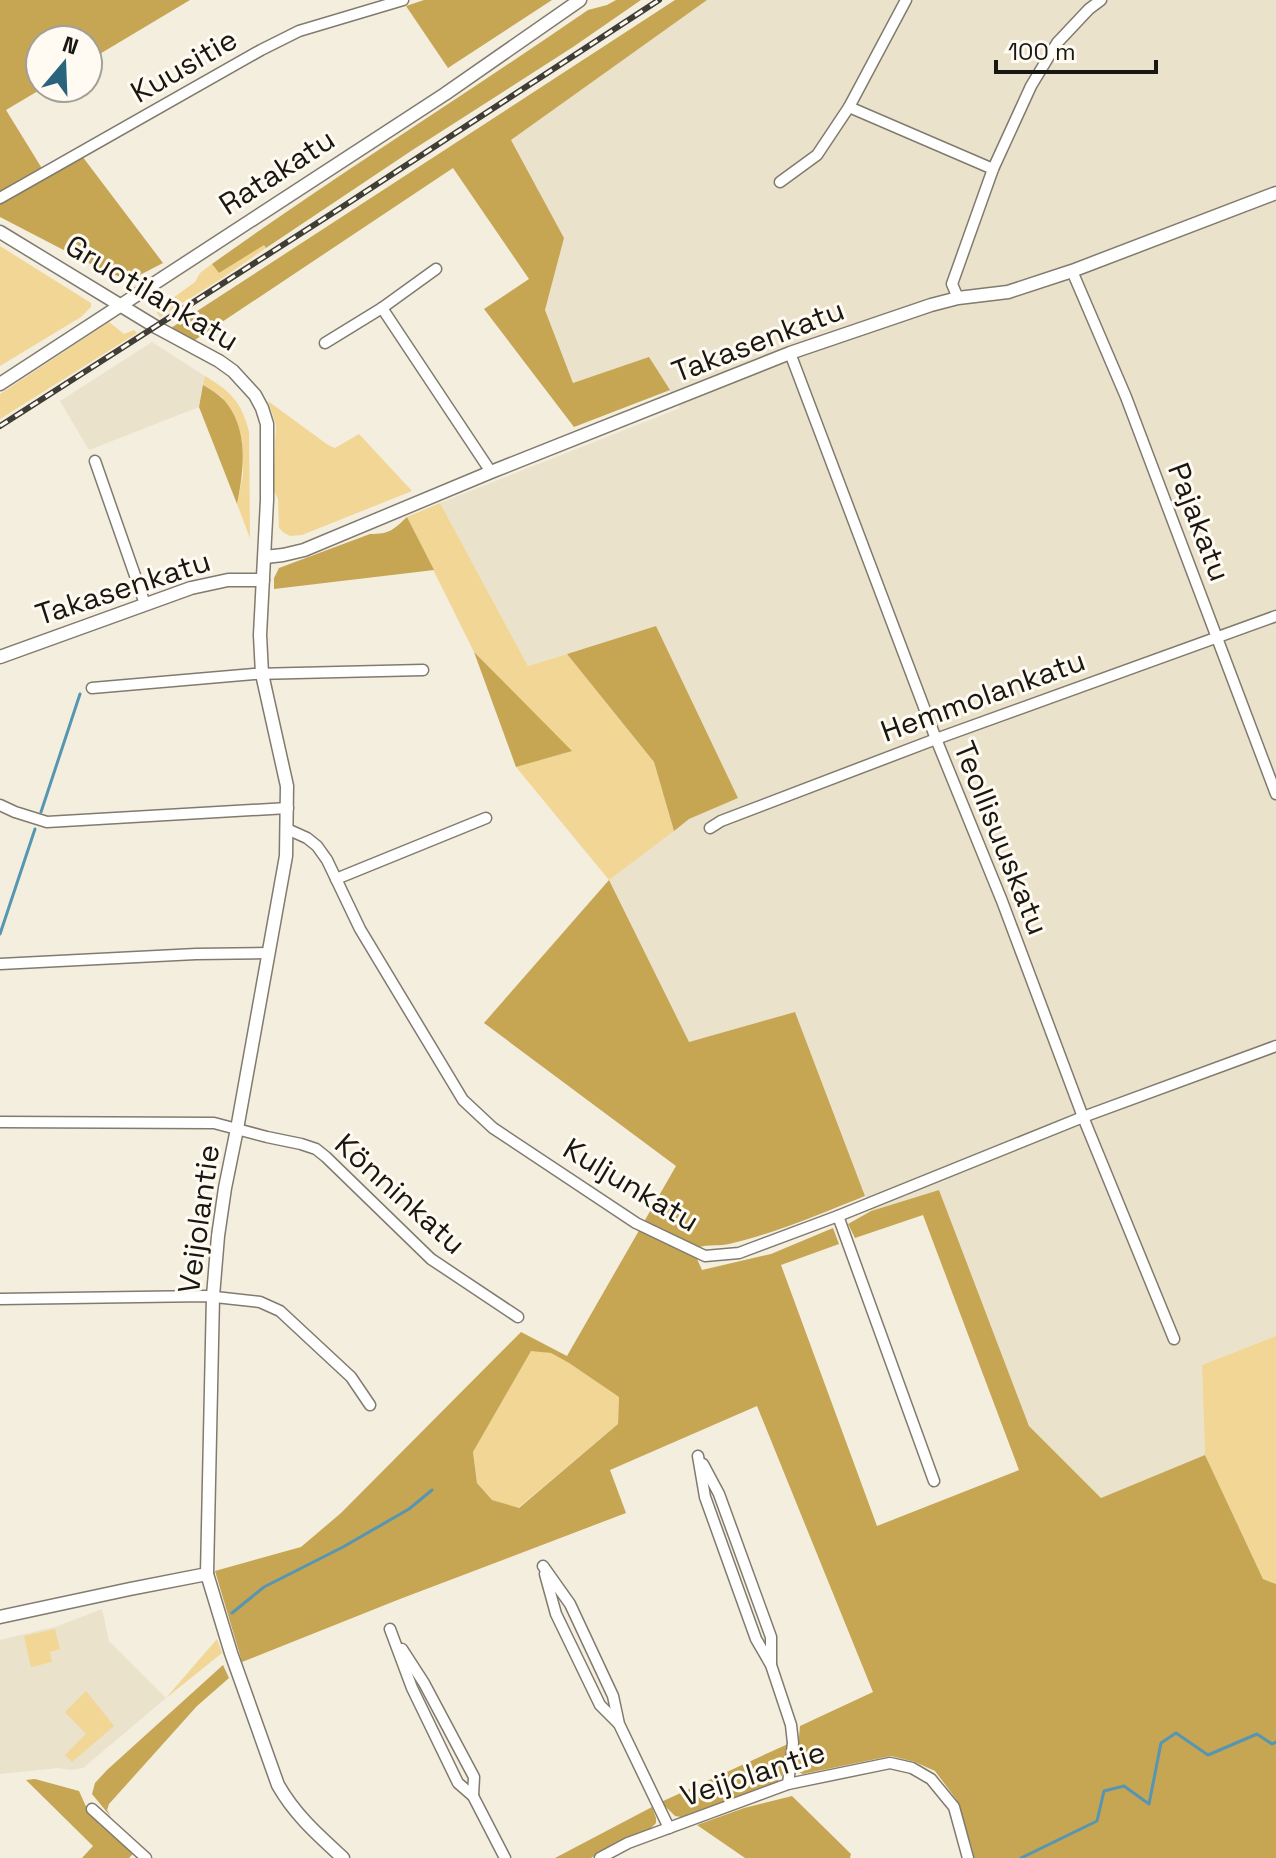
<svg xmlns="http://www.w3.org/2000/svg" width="1276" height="1858" viewBox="0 0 1276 1858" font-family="'Space Grotesk',sans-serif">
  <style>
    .built { fill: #ebe2cc }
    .green { fill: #f1d695 }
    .forest { fill: #c6a553; fill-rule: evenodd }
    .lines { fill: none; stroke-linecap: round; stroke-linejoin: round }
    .stream { stroke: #5696b3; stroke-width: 3 }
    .minor-casing { stroke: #807b6e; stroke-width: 13 }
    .tertiary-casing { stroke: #807b6e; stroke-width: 15 }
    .minor { stroke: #fff; stroke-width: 10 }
    .tertiary { stroke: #fff; stroke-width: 12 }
    .rail-casing { stroke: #3f3d36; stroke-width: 6 }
    .rail { stroke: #fffbf2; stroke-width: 3; stroke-dasharray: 9; stroke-linecap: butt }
    .labels { text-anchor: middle; stroke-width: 6; stroke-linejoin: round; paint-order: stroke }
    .street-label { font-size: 30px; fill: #191712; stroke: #fffbf2 }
  </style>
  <rect width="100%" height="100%" fill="#f4eedf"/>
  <g class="built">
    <polygon points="707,0 1276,0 1276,1336 1202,1365 1205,1455 1101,1498 1029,1426 939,1190 871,1211 795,1012 689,1042 609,880 689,819 738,798 656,626 528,666 440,503 680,408 649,358 573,383 545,310 564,238 511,140"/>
    <polygon points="152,342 205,376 199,407 89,450 60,401"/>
    <polygon points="102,1609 109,1641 166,1698 83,1768 71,1770 58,1768 0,1774 0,1640 58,1626"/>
  </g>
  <g class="green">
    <polygon points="264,244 266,248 224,277 160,317 157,313 159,308 195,282 200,273 212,264 219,273"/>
    <polygon points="0,246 91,303 91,307 81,317 0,366"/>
    <polygon points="109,322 124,334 134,330 137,333 0,419 0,394"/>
    <path d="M205,376C230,391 242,402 249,432L250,538L237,504L243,475L242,441L222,397L203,385Z"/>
    <polygon points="268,401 328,445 335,448 359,434 412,491 302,535 290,536 284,533 279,528 278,499 273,489 276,425"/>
    <polygon points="440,503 528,666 567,654 654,762 674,831 609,880 516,767 571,751 474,652 407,517"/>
    <polygon points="1276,1336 1276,1584 1263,1579 1205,1455 1202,1365"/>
    <polygon points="531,1350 551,1353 569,1363 619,1397 618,1424 518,1508 492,1500 477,1483 473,1452"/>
    <polygon points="55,1629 60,1649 50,1652 52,1662 31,1667 24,1636"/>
    <polygon points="217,1639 222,1653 166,1698"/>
    <polygon points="86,1691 114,1726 72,1762 65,1755 86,1734 65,1712"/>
  </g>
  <g class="forest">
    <polygon points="0,0 190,0 88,61 88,40 40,40 40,88 43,88 6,110 46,175 82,156 163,263 130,280 106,272 0,217"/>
    <polygon points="424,0 552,0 448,68 406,6"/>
    <path d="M616,0H641L573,47L414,149L266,248L264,245L219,273L212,264C335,176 463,96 588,10L607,5Z"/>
    <polygon points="675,0 707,0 511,140 564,238 545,310 573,383 649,357 670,390 574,427 484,309 529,279 453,168 195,340 171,328"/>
    <path d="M203,385C210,389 218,394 224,400C249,429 244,469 237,504L199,407Z"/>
    <path d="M407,517L434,570L274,589V578L279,568L370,534C390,534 393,530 407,517Z"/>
    <polygon points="656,626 738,798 689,819 674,831 654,762 567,654"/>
    <polygon points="474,652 572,751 516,767"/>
    <path d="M609,880L689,1042L795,1012L865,1196C820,1214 776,1233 729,1244C717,1247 704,1243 693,1250L702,1270L771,1254L833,1228L839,1244L781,1265L877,1526L1019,1470L923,1215L855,1238L848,1224L871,1211L939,1190L1029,1426L1101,1498L1205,1455L1263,1579L1276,1584V1858H974L972,1848L956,1799L935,1771L915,1762L891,1756L803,1774L798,1772L796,1769L800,1726L873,1692L757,1406L610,1470L626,1513L400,1599L242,1662L215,1571L301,1547L341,1513L521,1332L567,1356L676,1166L484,1023ZM531,1351L551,1353L569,1363L619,1397L618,1424L519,1508L492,1500L477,1483L473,1452Z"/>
    <polygon points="223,1665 229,1678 197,1706 109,1804 107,1810 111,1817 92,1794 95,1783 107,1770"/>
    <polygon points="788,1744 785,1771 777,1782 681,1817 675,1816 661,1802"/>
    <polygon points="35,1779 79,1791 88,1811 133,1854 129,1858 82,1858 93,1846 26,1780"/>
    <polygon points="792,1796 851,1854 850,1858 745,1858 697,1825 744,1808"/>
    <polygon points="652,1807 656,1818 656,1823 650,1829 625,1838 591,1858 555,1858"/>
  </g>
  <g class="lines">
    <g class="stream">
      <polyline points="41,812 80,694"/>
      <polyline points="0,934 35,829"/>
      <polyline points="232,1613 264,1587 343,1547 409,1509 432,1490"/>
      <polyline points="1021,1858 1097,1821 1104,1791 1124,1786 1149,1804 1161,1743 1176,1733 1208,1755 1257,1734 1272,1744 1276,1742"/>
    </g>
    <defs>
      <g id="minor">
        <polyline points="849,107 906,0"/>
        <polyline points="780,182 817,155 849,107 993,169"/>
        <polyline points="0,198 261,50 299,31 403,0"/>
        <polyline points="1072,271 1126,397 1276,794"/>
        <polyline points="958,298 952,284 993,169 1031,86 1057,43 1089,9 1101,0"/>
        <polyline points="382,308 491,472"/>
        <polyline points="325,343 382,308 436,269"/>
        <polyline points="790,353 936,739 1002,901 1083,1117 1174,1339"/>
        <polyline points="95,461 145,604"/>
        <polyline points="92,688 254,674 423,670"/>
        <polyline points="0,805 15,812 47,822 288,808"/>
        <polyline points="710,828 721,821 936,739 1276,616"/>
        <polyline points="287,829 307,838 317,846 327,860 360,929 463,1100 493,1128 636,1223 705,1256 739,1253 838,1216 1083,1117 1276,1046"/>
        <polyline points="336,879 486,818"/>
        <polyline points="0,964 196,954 269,953"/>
        <polyline points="0,1122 214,1123 267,1137 301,1144 316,1149 326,1157 431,1259 518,1317"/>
        <polyline points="838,1216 934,1481"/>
        <polyline points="0,1299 206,1296 260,1302 280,1311 351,1377 370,1405"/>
        <polyline points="698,1456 705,1497 756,1639 771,1665 791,1725 793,1743 788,1784"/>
        <polyline points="703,1464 719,1494 771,1637 771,1663"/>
        <polyline points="543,1566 570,1604 613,1696 619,1724 669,1828"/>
        <polyline points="545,1574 556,1614 600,1705 618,1723"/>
        <polyline points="390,1629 412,1688 458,1783 473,1796 505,1858"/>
        <polyline points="402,1649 424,1683 474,1777 473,1796"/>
        <polyline points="92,1809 146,1858"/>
        <polyline points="600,1858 628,1843 788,1784 890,1763 912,1768 931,1779 954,1807 968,1858"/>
      </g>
      <g id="tertiary">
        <path d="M0,232L156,327L219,361L233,371L255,395L262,408L267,424V500L260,635L262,674L287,786L286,856L237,1129L225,1188L218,1236L213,1296L207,1574L231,1653L278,1785C295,1815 318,1835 343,1858"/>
        <polyline points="0,384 445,94 580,0"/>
        <polyline points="265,557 283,555 304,550 491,472 790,353 931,305 958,298 1008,292 1072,271 1276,193"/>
        <polyline points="0,657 191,588 228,580 263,580"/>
        <polyline points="0,1617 130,1589 207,1574"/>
      </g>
    </defs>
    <use href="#minor" class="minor-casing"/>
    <use href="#tertiary" class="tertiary-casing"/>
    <use href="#minor" class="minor"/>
    <use href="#tertiary" class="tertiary"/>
    <defs>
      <polyline id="rail" points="0,426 339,209 659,0"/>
    </defs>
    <use href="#rail" class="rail-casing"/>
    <use href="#rail" class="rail"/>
  </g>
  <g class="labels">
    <g class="street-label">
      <text transform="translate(184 66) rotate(-30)" y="10">Kuusitie</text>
      <text transform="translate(277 172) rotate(-33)" y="10">Ratakatu</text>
      <text transform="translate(152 293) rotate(31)" y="10">Gruotilankatu</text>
      <text transform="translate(758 341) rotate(-21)" y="10">Takasenkatu</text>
      <text transform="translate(1199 522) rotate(69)" y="10">Pajakatu</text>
      <text transform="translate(123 588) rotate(-18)" y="10">Takasenkatu</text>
      <text transform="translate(983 696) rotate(-20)" y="10">Hemmolankatu</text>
      <text transform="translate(1001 838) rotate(68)" y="10">Teollisuuskatu</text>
      <text transform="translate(631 1185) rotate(31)" y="10">Kuljunkatu</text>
      <text transform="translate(400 1194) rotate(42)" y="10">Könninkatu</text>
      <text transform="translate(199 1219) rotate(-82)" y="10">Veijolantie</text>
      <text transform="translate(753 1774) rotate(-18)" y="10">Veijolantie</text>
    </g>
  </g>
  <g transform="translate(64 64) rotate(19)"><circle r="38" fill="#fffbf2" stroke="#a3a098" stroke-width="2"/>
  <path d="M0-6L14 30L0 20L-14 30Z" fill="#2a637c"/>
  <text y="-12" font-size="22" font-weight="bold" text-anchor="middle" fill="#191712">N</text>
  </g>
  <path d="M996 60v12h160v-12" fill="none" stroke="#191712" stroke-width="4"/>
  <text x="1008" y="60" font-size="24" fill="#191712" stroke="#fffbf2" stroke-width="6" paint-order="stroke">100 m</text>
</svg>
